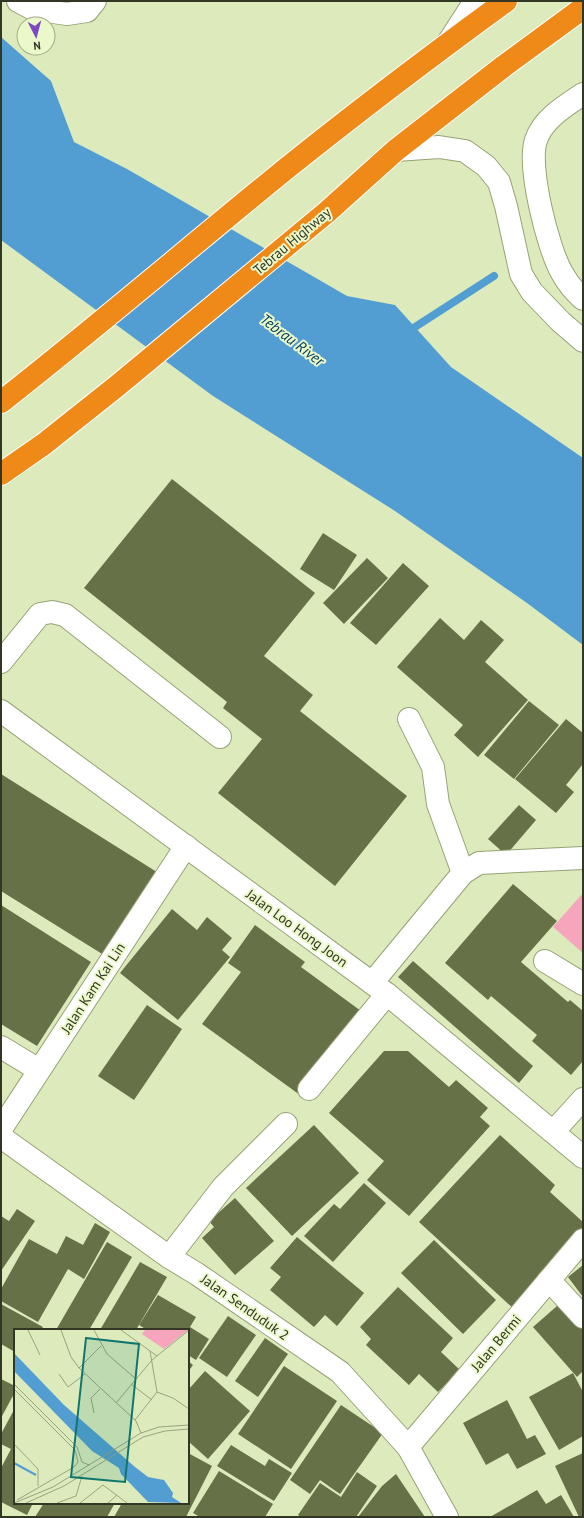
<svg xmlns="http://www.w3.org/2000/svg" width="584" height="1518" viewBox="0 0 584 1518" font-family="'PT Sans',sans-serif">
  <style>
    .green { fill: #f6a5bc }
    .water { fill: #529ed2 }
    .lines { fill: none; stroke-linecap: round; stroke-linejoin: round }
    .stream { stroke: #529ed2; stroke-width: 8 }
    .building { fill: #667147 }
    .minor-casing { stroke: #96a277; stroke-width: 24 }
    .highway-casing { stroke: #fff; stroke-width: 24 }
    .minor { stroke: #fff; stroke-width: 22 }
    .highway { stroke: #ef8a18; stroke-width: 22 }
    .labels { text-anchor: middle; stroke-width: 4; stroke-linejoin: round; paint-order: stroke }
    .street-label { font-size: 14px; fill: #323725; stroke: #ebf8c9 }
    .water-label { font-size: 15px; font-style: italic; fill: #003f61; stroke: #ebf8c9 }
    .inset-river { fill: none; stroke: #529ed2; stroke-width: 2 }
    .inset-road { fill: none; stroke: #99a380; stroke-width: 1 }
    .view { fill: #0f766e; fill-opacity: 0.15; stroke: #0f766e; stroke-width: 2 }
    .inset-edge { fill: none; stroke: #323725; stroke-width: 2 }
  </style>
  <rect width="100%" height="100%" fill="#ddebbc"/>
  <polygon class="green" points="583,893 583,953 553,927"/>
  <polygon class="water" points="1,37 51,81 74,142 127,169 347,296 395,305 451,367 583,458 583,645 527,603 395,511 213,396 1,240"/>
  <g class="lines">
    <polyline class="stream" points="415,327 494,276"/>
  </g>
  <g class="building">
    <polygon points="172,479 315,593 264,656 313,695 300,711 407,796 335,886 218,793 262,739 223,708 227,702 84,588"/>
    <polygon points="323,533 357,555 334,590 300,569"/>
    <polygon points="367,558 388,578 344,624 323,603"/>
    <polygon points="403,563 429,586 376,645 350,623"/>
    <polygon points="440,618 464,640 481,620 504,640 485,662 528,700 478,757 454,735 463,725 397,667"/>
    <polygon points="529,701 559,725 514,779 484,755"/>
    <polygon points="566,719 583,733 583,764 566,785 574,792 556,813 515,779"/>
    <polygon points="1,774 160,874 107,957 1,891"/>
    <polygon points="519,805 536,820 506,855 488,839"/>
    <polygon points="513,884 557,921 521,962 568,1002 570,1000 583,1011 583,1061 571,1075 532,1041 537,1035 491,996 488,1000 445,963"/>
    <polygon points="1,905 91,962 37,1046 1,1024"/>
    <polygon points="172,909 197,930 207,917 232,938 222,950 230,957 178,1020 120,973"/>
    <polygon points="255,925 305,962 301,967 361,1011 300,1095 202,1024 241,972 228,963"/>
    <polygon points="413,961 533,1066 519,1083 398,977"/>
    <polygon points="147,1005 182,1029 134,1100 98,1076"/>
    <polygon points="384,1051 408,1051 449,1087 456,1080 488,1108 480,1117 490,1126 409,1216 367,1180 384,1161 329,1113"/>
    <polygon points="314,1125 359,1173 292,1236 246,1188"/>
    <polygon points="500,1135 555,1185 550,1192 583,1222 583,1236 515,1310 419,1222"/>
    <polygon points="364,1183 386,1203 333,1262 304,1236 334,1204 340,1209"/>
    <polygon points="235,1198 274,1241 235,1275 202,1238 214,1227 209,1221"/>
    <polygon points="17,1209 35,1221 1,1271 1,1216 9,1221"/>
    <polygon points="95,1223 110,1232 84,1279 68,1269 38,1322 1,1301 1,1289 29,1239 57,1254 66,1236 83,1245"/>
    <polygon points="297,1237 364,1293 337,1326 325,1315 314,1327 270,1290 281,1277 270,1268"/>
    <polygon points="434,1240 496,1300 463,1334 401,1273"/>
    <polygon points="107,1242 132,1257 89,1330 56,1330"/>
    <polygon points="140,1262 167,1277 136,1330 100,1330"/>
    <polygon points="583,1265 583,1297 568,1277"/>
    <polygon points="398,1287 453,1338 441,1352 460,1370 438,1392 419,1374 409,1385 366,1345 371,1339 360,1327"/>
    <polygon points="158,1295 196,1317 190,1327 209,1339 196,1360 188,1355 188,1330 147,1330 139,1325"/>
    <polygon points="565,1299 583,1320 583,1371 577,1377 533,1327"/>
    <polygon points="1,1304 43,1327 41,1330 15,1330 15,1352 1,1344"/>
    <polygon points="228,1316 256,1335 227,1377 199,1358"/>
    <polygon points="265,1338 288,1354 258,1397 235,1381"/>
    <polygon points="188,1361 193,1365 188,1372"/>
    <polygon points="284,1366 337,1401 291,1469 238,1434"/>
    <polygon points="205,1371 250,1411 208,1459 188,1441 188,1390"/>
    <polygon points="573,1373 583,1392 583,1436 559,1450 529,1397"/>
    <polygon points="1,1379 15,1386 15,1392 1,1418"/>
    <polygon points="507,1400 527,1439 535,1435 546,1454 517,1469 508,1453 486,1465 463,1423"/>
    <polygon points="341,1405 383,1433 340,1494 320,1480 310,1494 290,1480"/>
    <polygon points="15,1408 15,1503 33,1503 27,1515 1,1502 1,1468 11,1449 1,1444 1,1434"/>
    <polygon points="231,1445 265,1466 269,1459 292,1473 274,1501 217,1466"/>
    <polygon points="188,1453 212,1466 186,1517 114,1517 122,1503 188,1503"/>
    <polygon points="583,1453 583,1517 579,1517 555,1466"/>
    <polygon points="219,1471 273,1504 265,1517 200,1517 193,1513"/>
    <polygon points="357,1472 377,1486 356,1517 301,1517 298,1515 320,1483 341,1497"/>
    <polygon points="396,1474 425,1517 358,1517 382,1486"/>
    <polygon points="537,1490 546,1504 561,1495 574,1517 490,1517"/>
    <polygon points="44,1503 115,1503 107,1517 35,1517"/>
  </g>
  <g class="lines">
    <defs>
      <g id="minor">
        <polyline points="18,1 33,9 67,14 87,11 95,1"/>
        <polyline points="448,43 475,1"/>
        <path d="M583,94C565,106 543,119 536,140C527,166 548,249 562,273C567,282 575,292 583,299"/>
        <polyline points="396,150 439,147 465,151 486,166 499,182 506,206 521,274 532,292 561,322 583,341"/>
        <polyline points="1,662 40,614 52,612 65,615 220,737"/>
        <polyline points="1,711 387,994 583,1157"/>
        <polyline points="409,719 433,767 438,804 463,873"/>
        <polyline points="545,961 583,984"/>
        <polyline points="372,983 463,873 479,863 583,858"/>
        <polyline points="1,1047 39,1070"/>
        <polyline points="309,1089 387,994"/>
        <polyline points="1,1129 186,846"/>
        <polyline points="554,1131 583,1099"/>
        <polyline points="1,1137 169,1257 197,1274 340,1372 408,1447 447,1517"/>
        <polyline points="169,1257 223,1187 286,1124"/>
        <polyline points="549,1280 583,1317"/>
        <polyline points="408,1447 583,1240"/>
      </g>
      <g id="highway">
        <path d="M1,402C98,326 191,246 287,168C358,111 432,55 506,1"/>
        <polyline points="1,474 44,444 117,386 327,212 396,150 504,66 583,8"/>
      </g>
    </defs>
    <use href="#minor" class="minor-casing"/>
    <use href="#highway" class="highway-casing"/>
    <use href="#minor" class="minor"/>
    <use href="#highway" class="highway"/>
  </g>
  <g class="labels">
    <g class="street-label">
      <text transform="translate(292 241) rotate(-40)" y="5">Tebrau Highway</text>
      <text transform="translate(297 928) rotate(36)" y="5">Jalan Loo Hong Joon</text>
      <text transform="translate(93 988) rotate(-57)" y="5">Jalan Kam Kai Lin</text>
      <text transform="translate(245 1307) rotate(35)" y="5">Jalan Senduduk 2</text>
      <text transform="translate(496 1343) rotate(-50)" y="5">Jalan Bermi</text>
    </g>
    <g class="water-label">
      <text transform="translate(292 340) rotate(37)" y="5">Tebrau River</text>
    </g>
  </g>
  <g transform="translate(14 1329)">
    <rect width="175" height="175" fill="#ddebbc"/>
    <path d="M131,1H174L150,20L128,5Z" fill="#f6a5bc"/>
    <path d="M0,24L50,76L121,138L134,148L150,151L159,164L158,168L167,174L134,173L107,145L105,139L78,122L0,42Z" fill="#529ed2"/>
    <path class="inset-river" d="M0,134L22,146"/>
    <path class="inset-road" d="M14,1L26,26M47,1L57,28L65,39L122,92L127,104M80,1L93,25L122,50M107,1L143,27M65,39L87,17M45,45L54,58L71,45M0,55L63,118L68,133L75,136M117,55L138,71M0,60L61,121L64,133L60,138L3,171M143,63L159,69L175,80M102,74L138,31L175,1M80,84L77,69L86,60M121,91L143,63L136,22M0,115L24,140V157M0,174L39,158L127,104L145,98L175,96M12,174L50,157L129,108L151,102L175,100M43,174L62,167L68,147M66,174L89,156L113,174M94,174L103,166"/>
    <path class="view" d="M72,9L125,15L111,153L57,148Z"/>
    <rect width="175" height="175" class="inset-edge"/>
  </g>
  <rect width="584" height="1518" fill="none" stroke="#323725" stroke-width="4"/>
  <g transform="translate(36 36) rotate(174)"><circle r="19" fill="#ebf8c9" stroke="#a1ab87"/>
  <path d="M0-3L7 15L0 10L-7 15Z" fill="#7d48c0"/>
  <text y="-6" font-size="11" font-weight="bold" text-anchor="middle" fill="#323725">N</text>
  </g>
</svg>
